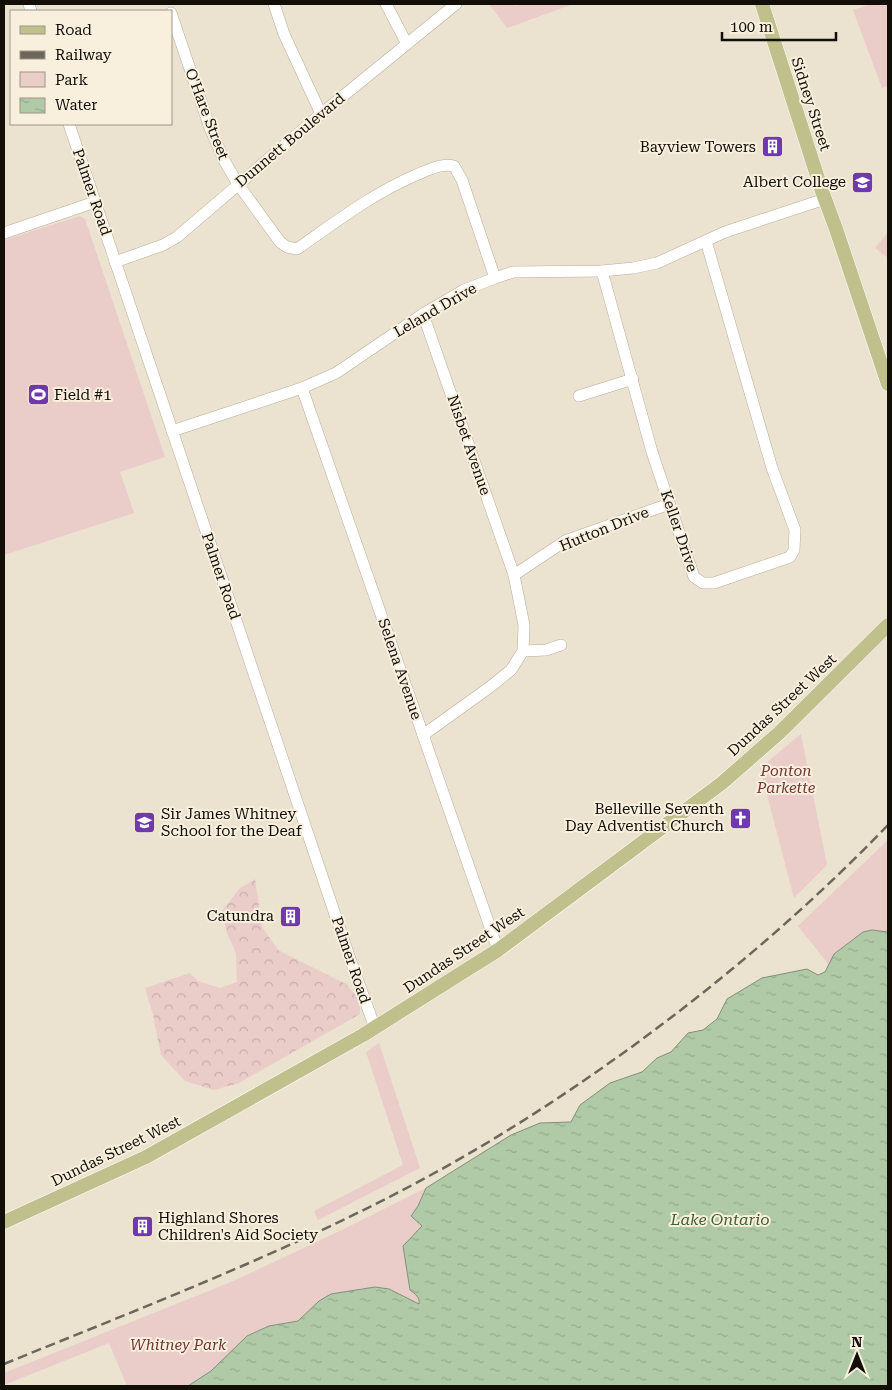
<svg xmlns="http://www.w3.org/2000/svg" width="892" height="1390" viewBox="0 0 892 1390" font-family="'Roboto Serif',serif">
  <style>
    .forest { fill: url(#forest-crowns) }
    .park { fill: #eaccc9 }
    .water { fill: url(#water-ripples); stroke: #819178 }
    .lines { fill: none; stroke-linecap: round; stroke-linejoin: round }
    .minor-casing { stroke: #b7ad9c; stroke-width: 12 }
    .major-casing { stroke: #fff; stroke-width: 15 }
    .minor { stroke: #fff; stroke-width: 11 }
    .major { stroke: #bfc08b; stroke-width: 14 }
    .rail { stroke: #6c665b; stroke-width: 2.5; stroke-dasharray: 10 5; stroke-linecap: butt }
    .labels { text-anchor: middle; stroke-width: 4; stroke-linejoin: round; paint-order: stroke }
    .street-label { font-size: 15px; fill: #120f09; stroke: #f9efdd }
    .poi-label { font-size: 15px; fill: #120f09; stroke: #f9efdd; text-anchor: end }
    .park-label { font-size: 15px; font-style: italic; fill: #703632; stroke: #f9efdd }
    .water-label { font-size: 16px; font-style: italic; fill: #3f6232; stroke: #f9efdd }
  </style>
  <defs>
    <pattern id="forest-crowns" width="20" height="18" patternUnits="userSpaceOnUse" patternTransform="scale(1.25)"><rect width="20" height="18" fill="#eaccc9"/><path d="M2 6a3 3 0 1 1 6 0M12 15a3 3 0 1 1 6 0" fill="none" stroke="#c8aeab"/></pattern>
    <pattern id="water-ripples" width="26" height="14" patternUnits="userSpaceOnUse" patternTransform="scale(1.25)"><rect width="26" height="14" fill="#b0c9a7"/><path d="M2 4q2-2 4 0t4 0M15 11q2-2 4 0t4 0" fill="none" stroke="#96ab8e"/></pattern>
  </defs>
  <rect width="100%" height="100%" fill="#ece2d0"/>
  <polygon class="forest" points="255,879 262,927 278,950 346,984 360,1000 360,1014 239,1083 214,1090 185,1081 161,1055 153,1015 145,988 190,973 198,981 220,988 237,982 236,953 227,933 222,911 239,889"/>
  <g class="park">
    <polygon points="489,4 512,4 517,6 518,4 573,4 507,28"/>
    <polygon points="871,4 888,4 888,86 882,88 853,10"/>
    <polygon points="80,216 85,219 165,457 120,472 134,513 4,555 4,240"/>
    <polygon points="888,232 888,258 875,248"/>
    <polygon points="801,734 827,865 794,898 760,768"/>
    <path d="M888,840V932C864,926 840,945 829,965L798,926Z"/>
    <polygon points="379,1043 420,1168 318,1220 314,1211 403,1165 366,1052"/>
    <polygon points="426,1188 418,1206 412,1216 423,1226 417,1296 420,1301 419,1304 389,1289 375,1287 331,1294 319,1301 298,1321 269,1326 247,1336 211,1371 188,1386 127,1386 109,1343 4,1385 4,1373 231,1282 344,1229"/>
  </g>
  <path class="water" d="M872,930L888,932V1386H188L211,1371L247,1336L269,1326L298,1321L319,1301L331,1294L375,1287L389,1289L419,1304C420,1297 415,1294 410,1290L403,1246L422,1226L411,1216L418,1206L426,1188L511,1135L540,1123L571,1122L580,1105L610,1083L642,1072L657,1058L671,1052L688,1033L703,1030L717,1019L727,999L762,978L807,969L818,975L825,972L834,954L863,932Z"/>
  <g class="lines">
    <defs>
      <g id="minor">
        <polyline points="29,4 31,11"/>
        <polyline points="274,4 284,34 321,114"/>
        <polyline points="386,4 407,44"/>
        <path d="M171,13L210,128L225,162L238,184L280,242L287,247L297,249C337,221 372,194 416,175C428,170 441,163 454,166L462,180L495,278"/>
        <polyline points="69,124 349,956 375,1028"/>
        <polyline points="4,233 95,202"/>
        <polyline points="115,262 163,245 177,237 321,114 456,4"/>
        <polyline points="602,271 652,452 694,577 703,583 714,583 790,557 794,550 795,530 772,468 706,241"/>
        <polyline points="302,388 498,950"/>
        <polyline points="579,396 633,379"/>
        <polyline points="172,431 302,388 336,373 423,314 464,290 495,278 513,272 602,271 633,268 657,263 725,232 825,199"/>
        <polyline points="514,575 565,541 669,504"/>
        <polyline points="523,651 546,650 561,645"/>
        <polyline points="423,735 490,687 511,670 523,651 524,625 514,575 423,314"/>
      </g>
      <g id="major">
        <polyline points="762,4 822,191 836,229 888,384"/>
        <polyline points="4,1222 146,1157 363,1035 498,950 722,783 779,733 888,625"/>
      </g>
    </defs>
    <use href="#minor" class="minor-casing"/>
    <use href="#major" class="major-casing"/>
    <use href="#minor" class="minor"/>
    <use href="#major" class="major"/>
    <path class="rail" d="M4,1364C151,1304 301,1247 440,1170C505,1134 566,1094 626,1051C720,983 808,908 888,825"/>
  </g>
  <defs>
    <symbol id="building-square" viewBox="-11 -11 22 22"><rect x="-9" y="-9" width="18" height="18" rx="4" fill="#6f38af" stroke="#f9efdd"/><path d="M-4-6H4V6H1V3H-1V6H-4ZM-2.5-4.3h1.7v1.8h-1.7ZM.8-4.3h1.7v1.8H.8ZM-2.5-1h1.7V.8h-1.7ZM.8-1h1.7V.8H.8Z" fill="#fff"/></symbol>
    <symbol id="school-square" viewBox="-11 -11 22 22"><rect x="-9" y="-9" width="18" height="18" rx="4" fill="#6f38af" stroke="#f9efdd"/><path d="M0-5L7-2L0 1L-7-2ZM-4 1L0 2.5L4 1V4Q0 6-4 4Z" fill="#fff"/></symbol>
    <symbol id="stadium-square" viewBox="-11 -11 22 22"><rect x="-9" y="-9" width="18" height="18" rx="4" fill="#6f38af" stroke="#f9efdd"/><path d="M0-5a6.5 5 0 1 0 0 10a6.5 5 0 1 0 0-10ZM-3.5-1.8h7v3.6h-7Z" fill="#fff"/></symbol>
    <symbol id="church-square" viewBox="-11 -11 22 22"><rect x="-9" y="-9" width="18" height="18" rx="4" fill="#6f38af" stroke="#f9efdd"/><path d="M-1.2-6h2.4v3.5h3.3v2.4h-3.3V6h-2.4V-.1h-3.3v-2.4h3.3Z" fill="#fff"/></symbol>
  </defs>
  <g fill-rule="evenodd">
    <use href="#building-square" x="760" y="134" width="25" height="25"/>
    <use href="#school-square" x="850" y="170" width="25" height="25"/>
    <use href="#stadium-square" x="26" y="382" width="25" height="25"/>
    <use href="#church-square" x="728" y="806" width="25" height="25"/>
    <use href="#school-square" x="132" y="810" width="25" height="25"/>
    <use href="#building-square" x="278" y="904" width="25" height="25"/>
    <use href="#building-square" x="130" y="1214" width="25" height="25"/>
  </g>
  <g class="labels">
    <g class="street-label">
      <text transform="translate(811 104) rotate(72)" y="5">Sidney Street</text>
      <text transform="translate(207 114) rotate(69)" y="5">O'Hare Street</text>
      <text transform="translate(290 140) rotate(-40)" y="5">Dunnett Boulevard</text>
      <text transform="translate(92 192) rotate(71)" y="5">Palmer Road</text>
      <text transform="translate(435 310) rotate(-30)" y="5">Leland Drive</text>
      <text transform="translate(469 445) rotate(71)" y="5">Nisbet Avenue</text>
      <text transform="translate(604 529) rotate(-22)" y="5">Hutton Drive</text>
      <text transform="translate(679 531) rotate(71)" y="5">Keller Drive</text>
      <text transform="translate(221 576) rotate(71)" y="5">Palmer Road</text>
      <text transform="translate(400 669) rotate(71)" y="5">Selena Avenue</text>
      <text transform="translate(782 705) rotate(-43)" y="5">Dundas Street West</text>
      <text transform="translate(464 950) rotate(-34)" y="5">Dundas Street West</text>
      <text transform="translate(351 960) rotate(71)" y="5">Palmer Road</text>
      <text transform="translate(116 1151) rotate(-26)" y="5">Dundas Street West</text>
    </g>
    <g class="poi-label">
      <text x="756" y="152">Bayview Towers</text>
      <text x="846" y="187">Albert College</text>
      <text x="54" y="400" text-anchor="start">Field #1</text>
      <text x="724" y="814">Belleville Seventh<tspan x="724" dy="17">Day Adventist Church</tspan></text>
      <text x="161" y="819" text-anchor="start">Sir James Whitney<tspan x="161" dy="17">School for the Deaf</tspan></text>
      <text x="274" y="921">Catundra</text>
      <text x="158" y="1223" text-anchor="start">Highland Shores<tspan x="158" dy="17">Children's Aid Society</tspan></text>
    </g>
    <g class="park-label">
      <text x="786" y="776">Ponton<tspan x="786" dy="17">Parkette</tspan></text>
      <text x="178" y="1350">Whitney Park</text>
    </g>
    <g class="water-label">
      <text x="720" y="1225">Lake Ontario</text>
    </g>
  </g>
  <rect width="892" height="1390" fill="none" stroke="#120f09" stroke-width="10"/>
  <rect x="10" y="10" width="162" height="115" fill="#f9efdd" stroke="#9d9588"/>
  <rect x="20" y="26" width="25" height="8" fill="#bfc08b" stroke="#9d9588"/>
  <text x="55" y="35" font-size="15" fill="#120f09">Road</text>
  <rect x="20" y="51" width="25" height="8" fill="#6c665b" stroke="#9d9588"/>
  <text x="55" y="60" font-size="15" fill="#120f09">Railway</text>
  <rect x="20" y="72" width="25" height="15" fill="#eaccc9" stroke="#9d9588"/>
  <text x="55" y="85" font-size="15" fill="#120f09">Park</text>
  <rect x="20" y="98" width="25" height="15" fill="url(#water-ripples)" stroke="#9d9588"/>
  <text x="55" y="110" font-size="15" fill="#120f09">Water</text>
  <g transform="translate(857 1355)" stroke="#f9efdd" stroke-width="4" paint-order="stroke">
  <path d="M0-4L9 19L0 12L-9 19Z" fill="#120f09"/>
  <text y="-8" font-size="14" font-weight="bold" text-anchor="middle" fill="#120f09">N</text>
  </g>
  <path d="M722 32v8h114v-8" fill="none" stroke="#120f09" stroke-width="2.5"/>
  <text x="730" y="32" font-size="15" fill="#120f09" stroke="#f9efdd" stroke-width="4" paint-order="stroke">100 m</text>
</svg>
